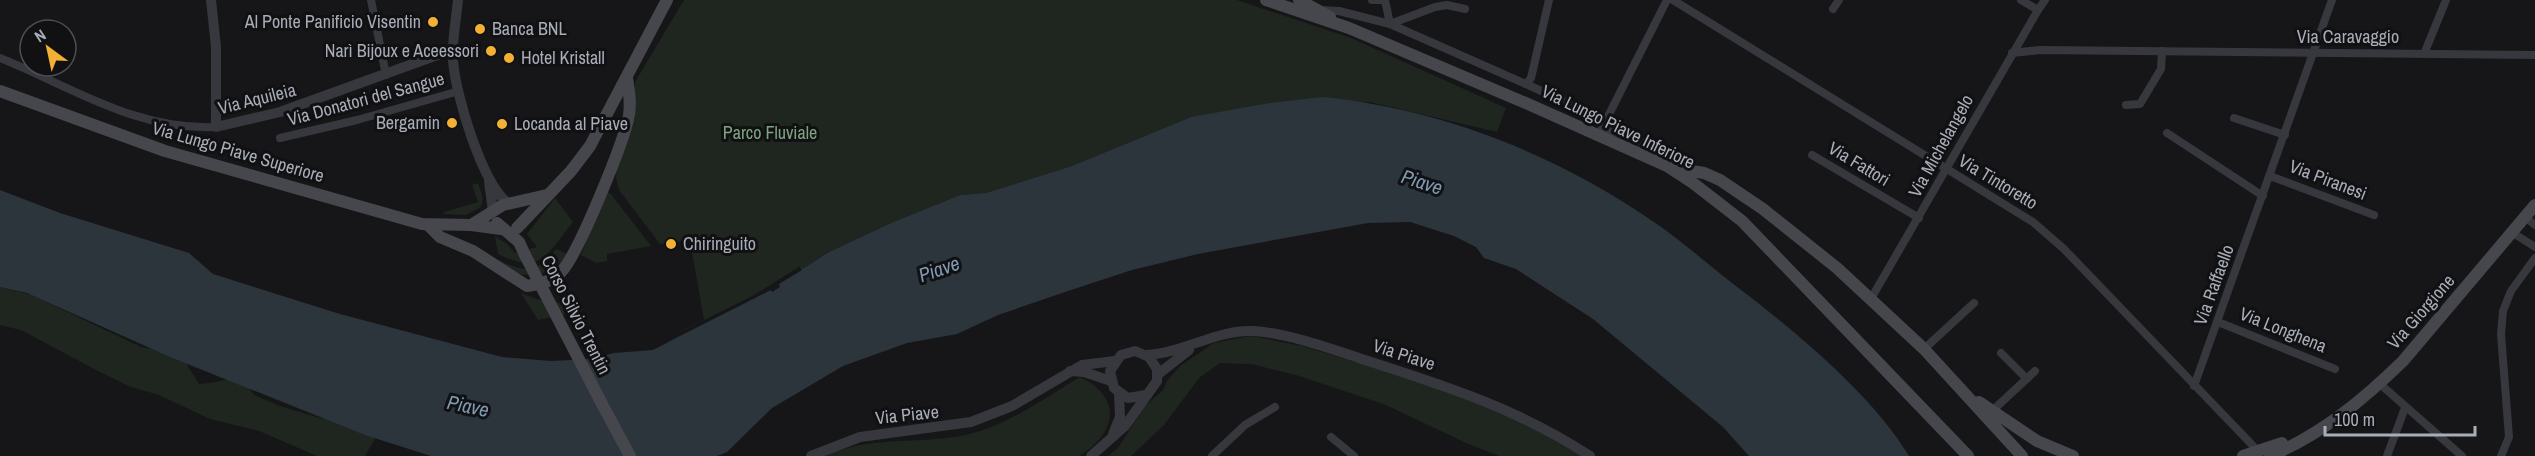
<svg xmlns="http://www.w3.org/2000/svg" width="2535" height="456" viewBox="0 0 2535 456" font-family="'Archivo Narrow',sans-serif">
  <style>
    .green { fill: #1e261f }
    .water { fill: #2c353c }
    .pier { fill: #161618 }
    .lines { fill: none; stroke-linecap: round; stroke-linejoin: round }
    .minor { stroke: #37383d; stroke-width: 8 }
    .tertiary { stroke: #37383d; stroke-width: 10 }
    .secondary { stroke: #45474d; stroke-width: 12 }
    .secondary-bridge { stroke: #45474d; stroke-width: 12 }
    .poi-dot { fill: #f2b134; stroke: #111113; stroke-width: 2 }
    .labels { text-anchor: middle; stroke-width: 6; stroke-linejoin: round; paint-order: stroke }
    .poi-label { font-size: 18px; fill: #a8adb8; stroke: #111113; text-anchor: start }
    .street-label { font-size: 18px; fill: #a8adb8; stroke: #111113 }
    .park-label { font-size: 18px; fill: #7fa381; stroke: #111113 }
    .water-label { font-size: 20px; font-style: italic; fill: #7f9bb3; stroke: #111113 }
  </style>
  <rect width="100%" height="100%" fill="#161618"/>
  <g class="green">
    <polygon points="684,0 1237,0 1351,38 1506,108 1497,132 1370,102 1191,117 1072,166 986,193 960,195 891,223 827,253 802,270 800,267 754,295 704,320 690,240 660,244 619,190 616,177 618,161 635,118 635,82"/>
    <polygon points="478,183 483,198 481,207 466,215 444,214 444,212 478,202 472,185"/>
    <polygon points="605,193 610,193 651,246 607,254 607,261 596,263 581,255"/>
    <path d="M555,198L573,222C548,253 541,276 498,254L495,236L507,244L515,253L537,247L527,234Z"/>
    <path d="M556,249L568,254C550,278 520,284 498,260C528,273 535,274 556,249Z"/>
    <path d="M0,287L32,295L141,347L181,355L199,384C216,383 225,378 242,380L254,395L280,406L377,435L365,456H317L259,431L210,419L159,395L131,387L98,371L21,330L0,325Z"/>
    <path d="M521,293C541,302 559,305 581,301L582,311L538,320Z"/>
    <polygon points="1251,336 1302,346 1434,386 1527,424 1581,456 1499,456 1466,443 1386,405 1296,375 1251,364 1220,363 1199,378 1164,425 1131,456 1108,456 1118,448 1145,406 1163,390 1167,381 1180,366 1214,343"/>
    <path d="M1080,377C1123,398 1117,433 1079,456H825C868,436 915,444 961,436C1004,428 1043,399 1080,377Z"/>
  </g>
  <path class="water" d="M1323,97C1439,109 1551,152 1648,218C1683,241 1715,271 1749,296C1803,338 1874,398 1909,456H1749L1723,427L1593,319L1516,269L1484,258L1476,247L1454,236L1410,222L1368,223L1198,254L1132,270L1068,291L998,315L957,334L907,343L843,366L772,408L727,452L717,456H431L365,435L170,357L27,293L0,287V190L60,213L189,253L213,274L340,314L502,357L551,361L591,359L614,353L653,350L678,337L676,334L754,295L800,266L803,269L827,253L891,223L960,195L986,193L1072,166L1191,117L1270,103Z"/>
  <polygon class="pier" points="800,266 802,270 779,284 780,287 772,292 771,290 678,337 676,334 754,295"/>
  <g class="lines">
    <g class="minor">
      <polyline points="371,0 386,75"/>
      <polyline points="1372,0 1384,0"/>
      <polyline points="1385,0 1390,24 1526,84 1531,78 1549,0"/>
      <polyline points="1673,0 2033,222 2064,249 2258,451"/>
      <polyline points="1833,9 1839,0"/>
      <polyline points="1321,10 1339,11 1390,24 1435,7 1447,5 1465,9"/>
      <polyline points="2038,10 2045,0"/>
      <polyline points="2012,53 2040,50 2535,55"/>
      <polyline points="2424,54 2446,0"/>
      <path d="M0,58C72,87 136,131 216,127"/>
      <polyline points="1526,84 1572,105"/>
      <polyline points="2126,105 2140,104 2161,69 2162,51"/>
      <polyline points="2234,118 2285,135"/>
      <polyline points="1602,127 1652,145"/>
      <polyline points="2167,133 2263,196"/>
      <polyline points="1598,136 1667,0"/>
      <polyline points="280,138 357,120 459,91"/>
      <polyline points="1812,155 1919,218"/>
      <polyline points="2270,176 2374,215"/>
      <polyline points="2525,217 2535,225"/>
      <polyline points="2513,233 2535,247"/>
      <polyline points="1872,297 2038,10 2021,0"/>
      <polyline points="2218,322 2335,369"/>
      <polyline points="1924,349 1974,303"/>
      <polyline points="2001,353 2027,379"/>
      <polyline points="2380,384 2462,456"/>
      <polyline points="2194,386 2332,0"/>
      <polyline points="1992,411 2035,371"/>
      <polyline points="1331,437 1354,456"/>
      <polyline points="1212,456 1245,425 1275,407"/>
      <polyline points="2387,456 2405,408"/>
      <polyline points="2501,456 2509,437 2501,334 2503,311 2511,291 2535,258"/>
    </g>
    <g class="tertiary">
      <polyline points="211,0 216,47 216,127 280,112 454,49"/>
      <path d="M458,0C456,20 452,40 453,60C455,93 482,185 509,204"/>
      <polyline points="489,182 493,211"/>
      <path d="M1146,355C1183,353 1219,329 1253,331C1289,333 1334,350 1368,361C1449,387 1518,409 1590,456"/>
      <polyline points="1070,371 1084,372 1111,381"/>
      <polyline points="1157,375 1189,350"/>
      <polyline points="1113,434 1120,417 1119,393"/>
      <polyline points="811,456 860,437 971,422 1012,406 1082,365 1115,361"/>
      <polyline points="1091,456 1125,426 1157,381 1157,369 1149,357 1135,351 1121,355 1110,371 1114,388 1128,398 1146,395"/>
    </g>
    <g class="secondary">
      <polyline points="1266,0 1349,28 1528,104 1667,166 1693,183 1742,221 1968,456"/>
      <polyline points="1299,0 1330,17"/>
      <polyline points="0,91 165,151 422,224 471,225 501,229"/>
      <polyline points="1674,168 1704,173 1720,180 1763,209 1837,268 1924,349 2022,456"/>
      <polyline points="497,223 519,242 525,255"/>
      <path d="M428,225L440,237L473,251L527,286C540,284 551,282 561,272C578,255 624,142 629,115C631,102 629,90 627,78"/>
      <polyline points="471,225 503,205 547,195"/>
      <polyline points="517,228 571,171 590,146 667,0"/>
      <polyline points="1979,402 2037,441 2073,456"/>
      <polyline points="602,404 630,456"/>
      <polyline points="2243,456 2282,443"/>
      <path d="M2270,456C2322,434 2363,400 2403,361L2535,205"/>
    </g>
    <polyline class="secondary-bridge" points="525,255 602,404"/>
  </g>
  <g class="poi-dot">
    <circle cx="433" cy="22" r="6"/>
    <circle cx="480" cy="29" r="6"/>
    <circle cx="491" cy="51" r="6"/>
    <circle cx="509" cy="58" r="6"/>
    <circle cx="452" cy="123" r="6"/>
    <circle cx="502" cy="124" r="6"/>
    <circle cx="671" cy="244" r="6"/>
  </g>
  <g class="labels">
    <g class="poi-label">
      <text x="421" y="28" text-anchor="end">Al Ponte Panificio Visentin</text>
      <text x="492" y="35">Banca BNL</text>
      <text x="479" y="57" text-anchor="end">Narì Bijoux e Aceessori</text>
      <text x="521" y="64">Hotel Kristall</text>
      <text x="440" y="129" text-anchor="end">Bergamin</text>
      <text x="514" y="130">Locanda al Piave</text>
      <text x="683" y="250">Chiringuito</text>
    </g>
    <g class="street-label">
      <text x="2348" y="43">Via Caravaggio</text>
      <text transform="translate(257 99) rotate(-14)" y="6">Via Aquileia</text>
      <text transform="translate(366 99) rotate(-15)" y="6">Via Donatori del Sangue</text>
      <text transform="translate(1618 127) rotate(26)" y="6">Via Lungo Piave Inferiore</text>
      <text transform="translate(1941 146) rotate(-61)" y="6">Via Michelangelo</text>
      <text transform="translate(238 152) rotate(16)" y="6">Via Lungo Piave Superiore</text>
      <text transform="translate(1859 164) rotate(31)" y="6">Via Fattori</text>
      <text transform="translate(2328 180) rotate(21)" y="6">Via Piranesi</text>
      <text transform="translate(1998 182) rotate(31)" y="6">Via Tintoretto</text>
      <text transform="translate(2214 285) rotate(-70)" y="6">Via Raffaello</text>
      <text transform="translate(2421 312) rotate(-49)" y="6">Via Giorgione</text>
      <text transform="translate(576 315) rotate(63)" y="6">Corso Silvio Trentin</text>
      <text transform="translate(2283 330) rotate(22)" y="6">Via Longhena</text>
      <text transform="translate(1404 355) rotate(18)" y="6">Via Piave</text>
      <text transform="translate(907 415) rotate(-6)" y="6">Via Piave</text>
    </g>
    <g class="park-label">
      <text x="770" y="139">Parco Fluviale</text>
    </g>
    <g class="water-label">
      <text transform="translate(1422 182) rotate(18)" y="7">Piave</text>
      <text transform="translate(939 269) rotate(-19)" y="7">Piave</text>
      <text transform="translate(468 406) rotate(12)" y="7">Piave</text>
    </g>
  </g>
  <g transform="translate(48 48) rotate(327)"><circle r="28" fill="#111113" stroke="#4d4f55" stroke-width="1.5"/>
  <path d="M0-4.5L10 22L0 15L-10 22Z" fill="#f2b134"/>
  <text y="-9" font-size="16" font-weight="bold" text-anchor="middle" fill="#a8adb8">N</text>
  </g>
  <path d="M2325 426v9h150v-9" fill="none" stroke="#a8adb8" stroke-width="3"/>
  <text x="2334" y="426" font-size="18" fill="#a8adb8" stroke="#111113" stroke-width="4.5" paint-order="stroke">100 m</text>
</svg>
